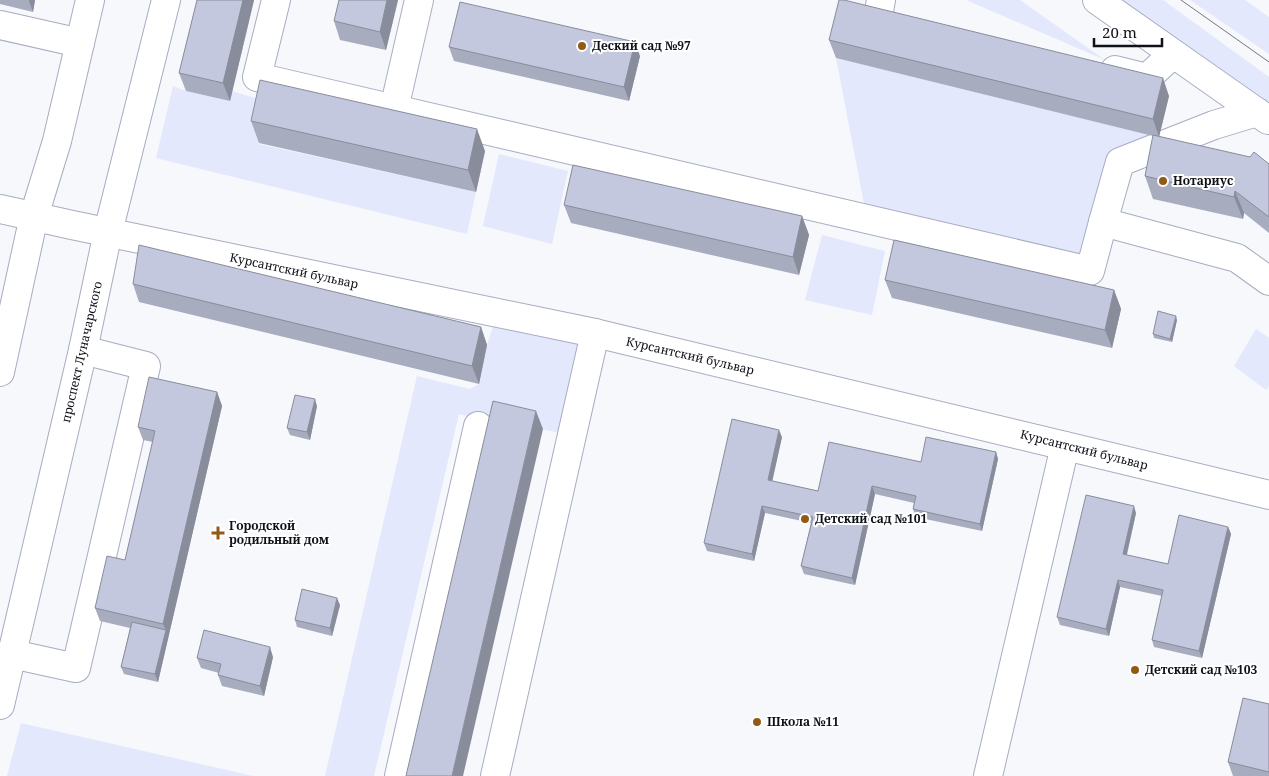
<svg xmlns="http://www.w3.org/2000/svg" width="1269" height="776" viewBox="0 0 1269 776" font-family="'Noto Serif',serif">
  <style>
    .green { fill: #e3e8fd }
    .lines { fill: none; stroke-linecap: round; stroke-linejoin: round }
    .minor-casing { stroke: #a7acc1; stroke-width: 30 }
    .minor { stroke: #fff; stroke-width: 28 }
    .tram { stroke: #76787e; stroke-width: 1 }
    .wall { fill: #a8acbf }
    .shaded-wall { fill: #888c9b }
    .building { fill: #c3c8de; stroke: #888c9b }
    .poi-dot { fill: #935a15; stroke: #fff; stroke-width: 2 }
    .labels { text-anchor: middle; stroke-width: 4; stroke-linejoin: round; paint-order: stroke }
    .poi-label { font-size: 12px; font-weight: bold; fill: #0f1119; stroke: #fff; text-anchor: start }
    .street-label { font-size: 12px; fill: #0f1119; stroke: #fff }
  </style>
  <rect width="100%" height="100%" fill="#f6f8fc"/>
  <g class="green">
    <polygon points="966,0 1020,0 1105,60"/>
    <polygon points="1112,0 1163,0 1269,77 1269,111"/>
    <polygon points="1190,0 1245,0 1269,17 1269,54"/>
    <polygon points="836,58 1159,137 1117,158 1087,266 866,214"/>
    <polygon points="173,86 186,91 230,101 232,91 268,102 259,144 476,192 467,234 156,158"/>
    <polygon points="499,154 568,171 552,244 483,226"/>
    <polygon points="822,235 885,251 872,315 805,300"/>
    <polygon points="497,314 590,336 568,435 500,419 489,421 459,414 374,776 325,776 417,376 470,389 479,384 487,345"/>
    <polygon points="1256,329 1269,338 1269,386 1266,390 1234,366"/>
    <polygon points="21,723 253,776 7,776"/>
  </g>
  <g class="lines">
    <defs>
      <g id="minor">
        <polyline points="276,0 257,77 1090,271 1103,222"/>
        <polyline points="1097,0 1268,120"/>
        <polyline points="879,11 881,0"/>
        <polyline points="0,25 80,43"/>
        <polyline points="1115,70 1147,78 1173,54"/>
        <polyline points="394,109 419,0"/>
        <polyline points="1257,112 1214,125 1120,162 1103,222 1237,258 1269,281"/>
        <polyline points="0,209 72,225 595,333 1269,495"/>
        <polyline points="0,372 34,216 57,141 90,0"/>
        <polyline points="12,654 76,668 146,366 83,350"/>
        <polyline points="0,705 83,350 108,232 166,0"/>
        <polyline points="399,776 478,426"/>
        <polyline points="495,776 595,333"/>
        <polyline points="988,776 1065,446"/>
      </g>
    </defs>
    <use href="#minor" class="minor-casing"/>
    <use href="#minor" class="minor"/>
    <polyline class="tram" points="1181,0 1269,62"/>
  </g>
  <g class="wall">
    <polygon points="0,0 35,0 33,12 0,4"/>
    <polygon points="197,0 254,0 230,101 186,91 179,73"/>
    <polygon points="339,0 398,0 386,50 340,40 334,21"/>
    <polygon points="829,40 1169,96 1159,137 1269,164 1269,233 1244,213 1243,219 1153,199 1145,176 1153,136 836,58"/>
    <polygon points="449,47 640,56 629,101 454,61"/>
    <polygon points="251,121 485,151 476,192 259,143"/>
    <polygon points="564,205 802,216 809,235 799,275 571,223"/>
    <polygon points="885,280 1114,290 1121,309 1112,348 892,298"/>
    <polygon points="133,284 481,327 487,345 479,384 139,302"/>
    <polygon points="1177,320 1172,342 1154,338 1153,334"/>
    <polygon points="217,392 222,406 158,682 124,674 121,667 130,628 100,621 95,608 125,560 153,442 143,440 138,427"/>
    <polygon points="317,406 310,440 290,435 287,428"/>
    <polygon points="782,437 772,481 818,491 921,462 996,452 998,459 982,531 916,517 913,509 914,503 875,494 855,585 804,574 801,566 811,523 765,513 754,561 707,551 704,543"/>
    <polygon points="1136,513 1127,555 1168,564 1228,527 1231,534 1202,658 1154,647 1152,640 1162,596 1120,587 1109,636 1060,625 1057,617"/>
    <polygon points="340,605 332,636 297,627 295,620"/>
    <polygon points="273,657 264,696 222,686 218,675 219,673 201,668 197,658"/>
    <polygon points="1269,704 1269,776 1233,776 1228,762"/>
  </g>
  <g class="shaded-wall">
    <polygon points="29,0 35,0 33,12 29,1"/>
    <polygon points="243,0 254,0 230,101 223,83"/>
    <polygon points="387,0 398,0 386,50 380,32"/>
    <polygon points="635,42 640,56 629,101 624,87"/>
    <polygon points="1163,78 1169,96 1159,137 1153,119"/>
    <polygon points="477,129 485,151 476,192 468,170"/>
    <polygon points="1235,191 1244,213 1243,219 1234,197"/>
    <polygon points="802,216 809,235 799,275 793,257"/>
    <polygon points="1114,290 1121,309 1112,348 1105,330"/>
    <polygon points="1176,316 1177,320 1172,342 1170,339"/>
    <polygon points="481,327 487,345 479,384 472,366"/>
    <polygon points="217,392 222,406 158,682 155,674 166,630 163,624"/>
    <polygon points="315,399 317,406 310,440 307,432"/>
    <polygon points="536,411 543,429 463,776 452,776"/>
    <polygon points="779,430 782,437 771,487 768,480"/>
    <polygon points="996,452 998,459 982,531 980,524"/>
    <polygon points="872,486 875,494 855,585 852,578"/>
    <polygon points="762,506 765,513 754,561 752,554"/>
    <polygon points="1134,506 1136,513 1125,561 1123,554"/>
    <polygon points="1228,527 1231,534 1202,658 1199,651"/>
    <polygon points="1118,580 1120,587 1109,636 1106,629"/>
    <polygon points="337,598 340,605 332,636 330,628"/>
    <polygon points="270,647 273,657 264,696 260,686"/>
  </g>
  <g class="building">
    <polygon points="197,0 243,0 223,83 179,73"/>
    <polygon points="339,0 387,0 380,32 334,21"/>
    <polygon points="839,0 844,0 1163,78 1153,119 829,40"/>
    <polygon points="460,2 635,42 624,87 449,47"/>
    <polygon points="260,80 477,129 468,170 251,121"/>
    <polygon points="1153,135 1250,157 1254,152 1269,164 1269,217 1235,191 1234,197 1145,176"/>
    <polygon points="573,165 802,216 793,257 564,205"/>
    <polygon points="894,240 1114,290 1105,330 885,280"/>
    <polygon points="139,245 481,327 472,366 133,284"/>
    <polygon points="1158,311 1176,316 1170,339 1153,334"/>
    <polygon points="149,377 217,392 163,624 95,608 107,556 125,560 155,431 138,427"/>
    <polygon points="295,395 315,399 307,432 287,428"/>
    <polygon points="493,401 536,411 452,776 406,776"/>
    <polygon points="732,419 779,430 768,480 818,491 829,442 921,462 926,437 996,452 980,524 913,509 916,496 872,486 852,578 801,566 813,517 762,506 752,554 704,543"/>
    <polygon points="1086,495 1134,506 1123,554 1168,564 1179,515 1228,527 1199,651 1152,640 1163,590 1118,580 1106,629 1057,617"/>
    <polygon points="302,589 337,598 330,628 295,620"/>
    <polygon points="132,622 166,630 155,674 121,667"/>
    <polygon points="204,630 270,647 260,686 218,675 221,664 197,658"/>
    <polygon points="1243,698 1269,704 1269,772 1228,762"/>
  </g>
  <g class="poi-dot">
    <circle cx="582" cy="46" r="5"/>
    <circle cx="1163" cy="181" r="5"/>
    <circle cx="805" cy="519" r="5"/>
    <path d="M215.5 525.5h5v5h5v5h-5v5h-5v-5h-5v-5h5z"/>
    <circle cx="1135" cy="670" r="5"/>
    <circle cx="757" cy="722" r="5"/>
  </g>
  <g class="labels">
    <g class="poi-label">
      <text x="592" y="50">Деский сад №97</text>
      <text x="1173" y="185">Нотариус</text>
      <text x="815" y="523">Детский сад №101</text>
      <text x="229" y="530">Городской<tspan x="229" dy="14">родильный дом</tspan></text>
      <text x="1145" y="674">Детский сад №103</text>
      <text x="767" y="726">Школа №11</text>
    </g>
    <g class="street-label">
      <text transform="translate(294 271) rotate(12)" y="4">Курсантский бульвар</text>
      <text transform="translate(82 352) rotate(-77)" y="4">проспект Луначарского</text>
      <text transform="translate(690 356) rotate(13)" y="4">Курсантский бульвар</text>
      <text transform="translate(1084 450) rotate(14)" y="4">Курсантский бульвар</text>
    </g>
  </g>
  <path d="M1094 38v8h68v-8" fill="none" stroke="#0f1119" stroke-width="2.5"/>
  <text x="1102" y="38" font-size="15" fill="#0f1119" stroke="#ffffff" stroke-width="4" paint-order="stroke">20 m</text>
</svg>
